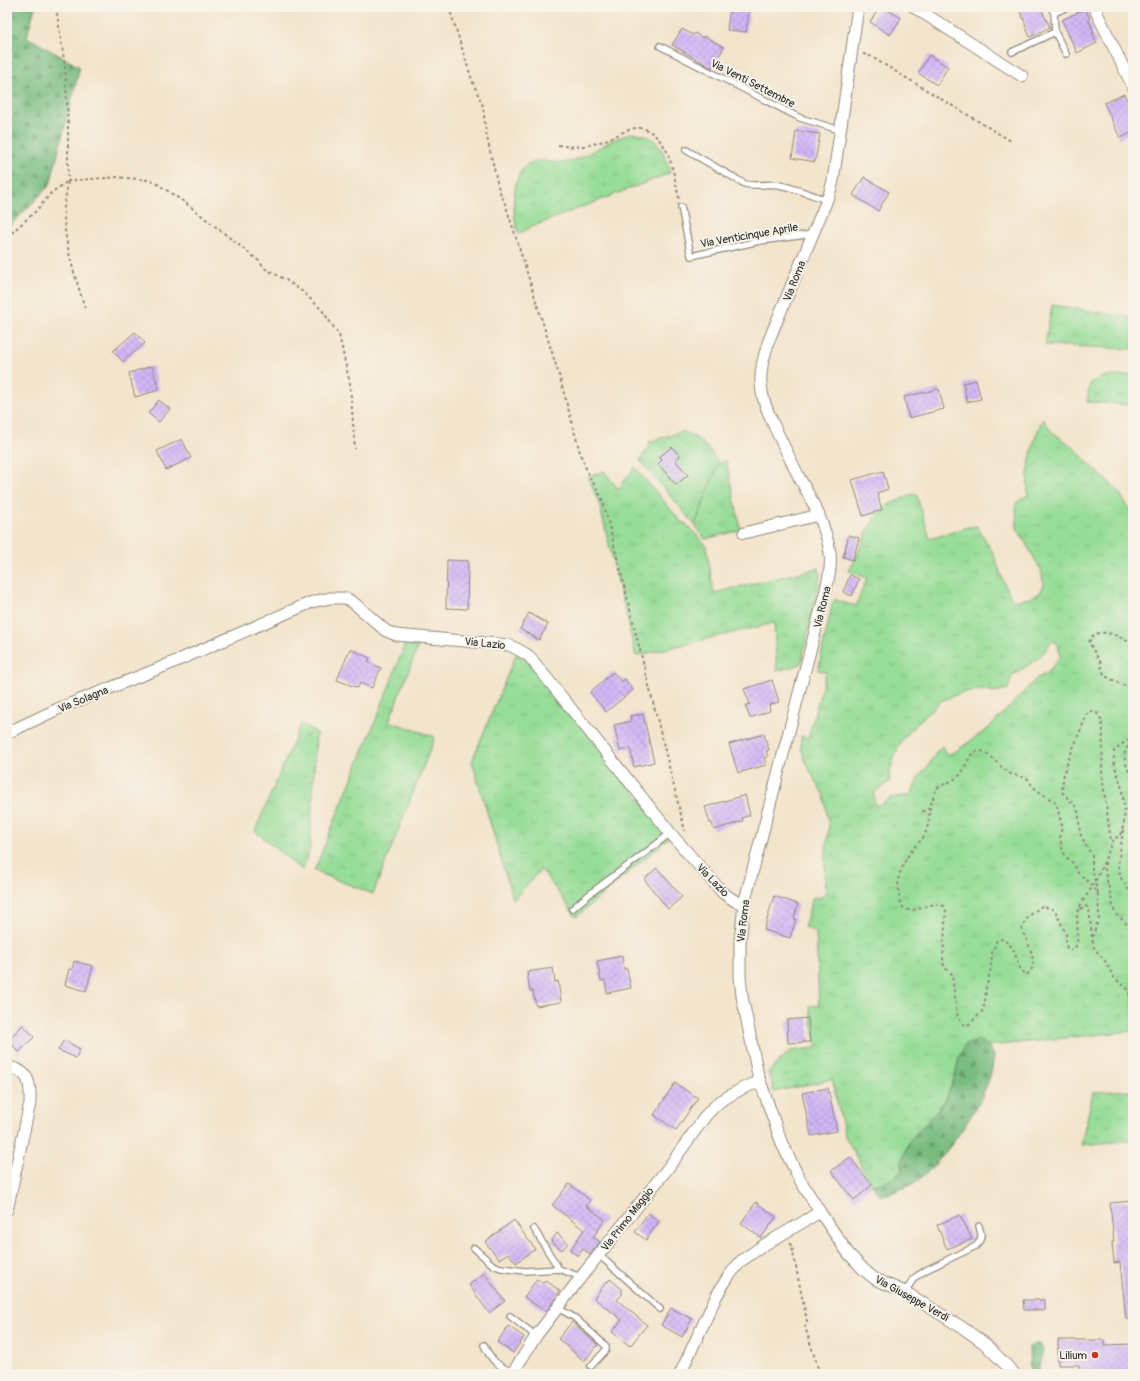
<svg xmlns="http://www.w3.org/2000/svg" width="1140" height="1381" viewBox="0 0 1140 1381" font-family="Pangolin,sans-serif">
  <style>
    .grass { fill: url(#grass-tufts); stroke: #608461; fill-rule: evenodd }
    .forest { fill: url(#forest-firs); stroke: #527456 }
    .garden { fill: url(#garden-dots); stroke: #608461 }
    .building { fill: url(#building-cross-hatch) }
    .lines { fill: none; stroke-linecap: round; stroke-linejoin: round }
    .service-casing { stroke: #8f887b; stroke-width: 8 }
    .minor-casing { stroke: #8f887b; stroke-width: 13 }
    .path { stroke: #8f887b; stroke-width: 2; stroke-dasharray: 3 3; stroke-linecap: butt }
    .service { stroke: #fff; stroke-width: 5.5 }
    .minor { stroke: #fff; stroke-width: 11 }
    .poi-dot { fill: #c8321e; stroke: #f7f3e8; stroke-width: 1.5 }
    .labels { text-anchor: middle; stroke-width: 4; stroke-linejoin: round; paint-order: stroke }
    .street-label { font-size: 11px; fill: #2b2b2b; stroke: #f7f3e8 }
    .poi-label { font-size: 11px; fill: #2b2b2b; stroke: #f7f3e8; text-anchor: end }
  </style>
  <defs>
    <pattern id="grass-tufts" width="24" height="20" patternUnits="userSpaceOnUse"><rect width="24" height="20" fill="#96dd97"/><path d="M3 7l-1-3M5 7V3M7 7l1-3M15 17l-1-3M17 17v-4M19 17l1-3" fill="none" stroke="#81be82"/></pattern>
    <pattern id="forest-firs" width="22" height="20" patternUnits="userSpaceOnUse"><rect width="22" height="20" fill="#78bc80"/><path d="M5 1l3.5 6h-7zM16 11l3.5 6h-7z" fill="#639969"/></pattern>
    <pattern id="garden-dots" width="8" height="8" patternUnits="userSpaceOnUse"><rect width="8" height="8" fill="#96dd97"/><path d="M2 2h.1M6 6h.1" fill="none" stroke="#81be82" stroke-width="1.8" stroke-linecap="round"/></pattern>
    <pattern id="building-cross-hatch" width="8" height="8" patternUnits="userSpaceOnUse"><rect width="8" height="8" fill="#d2b5f7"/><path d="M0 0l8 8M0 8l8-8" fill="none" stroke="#b49cd4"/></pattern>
  </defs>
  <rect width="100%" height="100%" fill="#f7f3e8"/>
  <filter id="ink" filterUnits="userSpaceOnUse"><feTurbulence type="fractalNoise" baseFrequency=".025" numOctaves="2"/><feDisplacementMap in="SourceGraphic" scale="8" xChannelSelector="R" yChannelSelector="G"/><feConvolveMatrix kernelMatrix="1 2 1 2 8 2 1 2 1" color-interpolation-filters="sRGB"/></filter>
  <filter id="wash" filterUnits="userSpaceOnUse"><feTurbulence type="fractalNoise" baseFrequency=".012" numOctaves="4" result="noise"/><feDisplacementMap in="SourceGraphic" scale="16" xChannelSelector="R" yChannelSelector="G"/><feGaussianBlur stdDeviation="0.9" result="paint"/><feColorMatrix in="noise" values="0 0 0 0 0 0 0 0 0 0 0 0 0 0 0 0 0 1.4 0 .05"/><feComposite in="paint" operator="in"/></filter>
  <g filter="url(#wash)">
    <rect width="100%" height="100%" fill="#f3e4cb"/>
    <g class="grass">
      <path d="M631,133C635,134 640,134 644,135C661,140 666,158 670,173L531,227L519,234C511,215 509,166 536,161C546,160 557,164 567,162C582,158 597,148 611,141C617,138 624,136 631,133Z"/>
      <polygon points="1052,305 1133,318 1133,349 1045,345"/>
      <polygon points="1133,375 1133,405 1087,402 1090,383 1102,377"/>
      <path d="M1043,418L1050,430L1073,447L1094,469L1117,489L1133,515V1031L988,1046L978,1040L959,1057L955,1076L946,1099L930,1119L902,1161V1172L890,1180L872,1185L845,1136L832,1079L774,1092L768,1072L790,1051L816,1048L810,1006L819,1005L816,932L804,927L813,897L819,898L826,893L825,860L829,826L824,796L807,765L801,749V736L808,738L826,672L818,670L832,605L835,599L838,601L856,606L867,578L849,571C859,554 869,520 882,509C889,503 907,497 916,493L930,539L968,527L977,526L993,553L1006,588L1013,601L1030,598L1040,593L1044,585L1041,570L1017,528L1016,503L1028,495C1027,464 1031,446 1043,418ZM1051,641L1056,642L1061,656L1046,674L1037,678L989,728L956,751L946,755L942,746L938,750L928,766L918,778L911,795L891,798L880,805H875L874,793L890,781L889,773L895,755L902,740L916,724L941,701L961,693L981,689L994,692L1008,689L1012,675C1028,666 1043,658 1051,641Z"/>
      <polygon points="726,460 741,530 705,539 695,525 718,464"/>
      <polygon points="635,467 683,524 684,522 706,545 714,593 819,568 820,578 801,664 777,671 774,623 636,656 599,503 588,477 604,471 618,489"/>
      <polygon points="405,644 419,644 389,721 435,737 373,894 314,871 382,705"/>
      <polygon points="516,654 529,661 670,837 576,917 541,869 513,900 472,761"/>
      <polygon points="301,724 316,732 310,849 302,870 255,831"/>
      <path d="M1133,1090V1140L1081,1145C1084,1127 1090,1110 1093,1092Z"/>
    </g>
    <g class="forest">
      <polygon points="7,7 35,7 27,37 80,67 50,185 7,229"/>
      <path d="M978,1040L988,1046L994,1055C993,1063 992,1071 989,1079C980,1108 940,1167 914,1183C904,1189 892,1193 880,1196L872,1185L890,1180L902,1172V1161L909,1141L930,1119L946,1099L955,1076L959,1057L965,1045Z"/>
      <polygon points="1035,1344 1040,1344 1043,1349 1039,1368 1043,1374 1030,1374 1029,1347"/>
    </g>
    <path class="garden" d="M683,431C699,438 710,448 718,464L695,525L640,460L650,444L649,442Z"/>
    <g id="blocks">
      <g class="building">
        <polygon points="730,7 750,7 746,32 727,30"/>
        <polygon points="880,7 883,7 901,18 890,35 870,22"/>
        <polygon points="1019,7 1040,7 1050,27 1030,37 1025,25 1026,25 1020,11 1021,11"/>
        <polygon points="1085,9 1090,18 1088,19 1094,32 1092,33 1097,43 1077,53 1062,20"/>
        <polygon points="682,29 693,35 695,33 703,38 704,36 724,47 712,68 672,45"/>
        <polygon points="929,55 948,67 937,85 918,73"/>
        <polygon points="1124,94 1133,113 1133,132 1120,138 1104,103"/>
        <polygon points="796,131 820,134 815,162 792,158"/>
        <polygon points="864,177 889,192 878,211 853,195"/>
        <polygon points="135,332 145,343 123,362 113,351"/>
        <polygon points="152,366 159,390 135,397 129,373"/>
        <polygon points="976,380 981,399 967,402 963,383"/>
        <polygon points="939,389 944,409 909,418 904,397"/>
        <polygon points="159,400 170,409 159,422 148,413"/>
        <polygon points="182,439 191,458 166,470 157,451"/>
        <polygon points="672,447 680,456 675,460 688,475 676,485 658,464 662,460 659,457"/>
        <polygon points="883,471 888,489 877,493 882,510 863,516 852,480"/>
        <polygon points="849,535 859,538 853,560 843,557"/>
        <polygon points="447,560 468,561 467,609 446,608"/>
        <polygon points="850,575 859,579 852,596 843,592"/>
        <polygon points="529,613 548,624 539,640 520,629"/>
        <polygon points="350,649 370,658 368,662 381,668 372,688 360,683 358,688 337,680"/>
        <polygon points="613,672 622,682 625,679 633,690 606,712 590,692"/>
        <polygon points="772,680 779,702 769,705 770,711 750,718 745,706 750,704 744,689"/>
        <polygon points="643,714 654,762 634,767 630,748 620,751 614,725 631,721 630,716"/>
        <polygon points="764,734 769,750 766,751 768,757 764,758 766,765 738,773 729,744"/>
        <polygon points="745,795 750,815 742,818 743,821 714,830 712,823 710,823 705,807"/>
        <polygon points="657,868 682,897 668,909 644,879"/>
        <polygon points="774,896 798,904 794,918 796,919 790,938 764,930"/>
        <polygon points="622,956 624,969 627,969 631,988 607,993 605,980 601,981 597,961"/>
        <polygon points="74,961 93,966 86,991 65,985 69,969 72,970"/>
        <polygon points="553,968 555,982 558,981 561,1002 536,1006 533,991 530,991 527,972"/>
        <polygon points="808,1018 810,1042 788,1043 787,1020"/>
        <polygon points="23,1025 34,1037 19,1052 8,1040"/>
        <polygon points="64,1040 80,1049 76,1058 58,1050"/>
        <polygon points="675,1083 698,1098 676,1130 654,1115"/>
        <polygon points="828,1088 837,1131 811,1136 802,1093"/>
        <polygon points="850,1157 872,1185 854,1200 831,1171"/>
        <polygon points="569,1184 590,1200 586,1206 605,1220 593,1237 600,1242 590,1255 583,1249 578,1256 570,1250 584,1230 552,1205"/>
        <polygon points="1133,1201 1133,1319 1126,1319 1120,1262 1114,1263 1112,1242 1114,1242 1110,1203"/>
        <polygon points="756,1202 776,1217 761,1238 741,1223"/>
        <polygon points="648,1213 659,1221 646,1240 635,1232"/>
        <polygon points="960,1215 972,1239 947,1249 937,1225"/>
        <polygon points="514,1220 535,1249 516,1263 508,1253 499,1259 485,1242"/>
        <polygon points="557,1233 568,1243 562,1250 551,1241"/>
        <polygon points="484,1273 505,1301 489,1313 469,1285"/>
        <polygon points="537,1279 543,1283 545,1280 560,1291 546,1312 524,1297"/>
        <polygon points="610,1279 623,1290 621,1292 623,1293 617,1300 647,1325 630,1346 612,1332 622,1320 594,1298 607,1281 608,1282"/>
        <polygon points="1023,1300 1045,1300 1045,1310 1024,1310"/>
        <polygon points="671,1308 692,1319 682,1337 661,1325"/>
        <polygon points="572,1322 598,1345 584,1361 558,1339"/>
        <polygon points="508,1326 524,1337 513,1353 497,1342"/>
        <polygon points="1058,1340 1104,1340 1104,1345 1133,1344 1133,1374 1079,1374 1079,1365 1058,1365"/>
      </g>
    </g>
  </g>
  <g filter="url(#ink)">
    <use href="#blocks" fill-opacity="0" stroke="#8f887b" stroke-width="1"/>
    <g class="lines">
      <defs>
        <g id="service">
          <polyline points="1051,7 1054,13"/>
          <polyline points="1055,32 1066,54"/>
          <polyline points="660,46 800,118 840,130"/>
          <polyline points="1012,52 1055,32 1054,13 1067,7"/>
          <path d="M686,150L745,184C756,187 768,183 779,185C795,188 811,195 827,200"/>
          <polyline points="681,207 691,256 760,241 813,234"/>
          <path d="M572,909C603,881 639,860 670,833"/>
          <polyline points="534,1229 559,1269"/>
          <polyline points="474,1248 493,1265 501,1268 525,1271 559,1269 581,1277"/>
          <polyline points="599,1255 660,1309"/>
          <path d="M905,1292L914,1278L926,1270L976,1246C982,1239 982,1235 979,1226"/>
          <polyline points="558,1308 575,1318 606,1346 606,1350 591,1366"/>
          <polyline points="510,1316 536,1336"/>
          <path d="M484,1345C491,1360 497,1366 513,1372"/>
        </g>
        <g id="minor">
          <path d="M858,7L833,181L829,195L769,340C765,354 760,367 761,382C761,398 769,414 775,428C783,444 791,461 799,477C812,501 826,525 830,553C832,569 827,585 823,601L744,904L740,942V976L742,996L758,1075L782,1144L800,1180L820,1212L848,1253L864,1270L875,1279L905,1292L963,1328L984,1343L1015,1374"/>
          <polyline points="914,7 1022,76"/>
          <polyline points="1094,7 1133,87"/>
          <polyline points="744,533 819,515"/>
          <polyline points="7,733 60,708 160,668 312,602 330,598 346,598 355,604 386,631 396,635 509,645 519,650 529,656 672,835 723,893 735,901 744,904"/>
          <path d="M7,1067C29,1070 31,1083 30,1103L7,1210"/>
          <polyline points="512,1374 536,1336 581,1277 668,1168 707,1114 719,1102 743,1088 759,1082"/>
          <polyline points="680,1374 717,1295 728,1277 741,1261 764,1245 820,1212"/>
        </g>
      </defs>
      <use href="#service" class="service-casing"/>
      <use href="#minor" class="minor-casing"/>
      <g class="path">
        <polyline points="56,7 65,66 68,123 68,181 117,177 148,180 156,183 187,204 259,261 264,268 286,280 303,292 322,310 339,335 350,384 355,449"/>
        <polyline points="449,7 472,80 483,106 486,133 499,190 506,206 537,304 559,375 581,456 590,478 596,487 603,501 685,831"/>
        <polyline points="863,54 870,56 1011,141"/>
        <path d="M558,145C577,149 595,145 613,137C620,134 628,129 636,128C650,126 663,142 668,154C673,168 676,184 679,199"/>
        <path d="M7,237L37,210L51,193L68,181C67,190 65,199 64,208C63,242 75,276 85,308"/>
        <path d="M1133,644C1120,637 1109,630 1094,634L1089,642L1096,655L1101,663L1102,671L1107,677L1133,690"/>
        <path d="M1133,743C1118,750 1126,767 1133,779"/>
        <path d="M930,807C929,816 929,825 925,834C923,839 920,841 916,845C908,854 900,869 898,881C898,885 899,889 899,893C899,899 900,907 906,909C913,912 920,908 926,906C933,904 938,904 944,906L946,910L943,958L944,967L952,974L957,1014L962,1024L968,1025L982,1012L985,1002L986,988L991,968L992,953L997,940L1003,939L1013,948L1020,968L1026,975C1042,966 1026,941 1022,929C1025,918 1033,912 1042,906L1055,910L1066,934V943L1067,948L1071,950L1075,948C1081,935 1075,923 1078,911C1081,902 1088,894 1092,887C1101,871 1107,854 1114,838L1119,837C1126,823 1125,813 1123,797C1122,793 1122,789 1121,785C1117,772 1113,765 1114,751L1133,735"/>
        <path d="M922,812L930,807L936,789C943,784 954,781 960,775C967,768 969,746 984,752C990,754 1001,768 1008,772C1013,776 1022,776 1028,779C1034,791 1045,795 1056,803L1062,826L1060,837L1062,848L1065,856L1073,863L1078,873L1093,886L1098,895L1099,918L1092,938L1094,948L1105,961L1114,978L1128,989L1133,1009"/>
        <polyline points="1123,830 1118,865 1121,878 1133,897"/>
        <polyline points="1105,862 1105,872 1115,914 1123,920 1133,931"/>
        <polyline points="1098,893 1092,869 1092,856 1081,836 1079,826 1079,814 1076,807 1062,792 1063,778 1068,761 1087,714 1091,711 1096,712 1101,719 1103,729 1102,775 1111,842"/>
        <polyline points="1080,909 1086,906 1089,909 1092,937"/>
        <polyline points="790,1243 792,1248 807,1321 805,1327 820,1374"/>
      </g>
      <use href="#service" class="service"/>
      <use href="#minor" class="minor"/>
    </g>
  </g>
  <circle class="poi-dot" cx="1095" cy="1355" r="4"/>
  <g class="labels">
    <g class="street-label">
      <text transform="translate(753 83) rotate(27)" y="4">Via Venti Settembre</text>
      <text transform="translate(749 235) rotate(-10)" y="4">Via Venticinque Aprile</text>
      <text transform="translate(794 281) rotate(-68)" y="4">Via Roma</text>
      <text transform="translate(822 607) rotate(-76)" y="4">Via Roma</text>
      <text transform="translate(485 643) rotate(6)" y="4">Via Lazio</text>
      <text transform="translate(83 699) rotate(-22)" y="4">Via Solagna</text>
      <text transform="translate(713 880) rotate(46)" y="4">Via Lazio</text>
      <text transform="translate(743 921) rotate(-83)" y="4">Via Roma</text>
      <text transform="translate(627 1219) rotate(-52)" y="4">Via Primo Maggio</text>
      <text transform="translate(912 1298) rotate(29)" y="4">Via Giuseppe Verdi</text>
    </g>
    <g class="poi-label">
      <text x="1087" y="1359">Lilium</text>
    </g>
  </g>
  <rect width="1140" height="1381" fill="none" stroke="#f7f3e8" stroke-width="24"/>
</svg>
